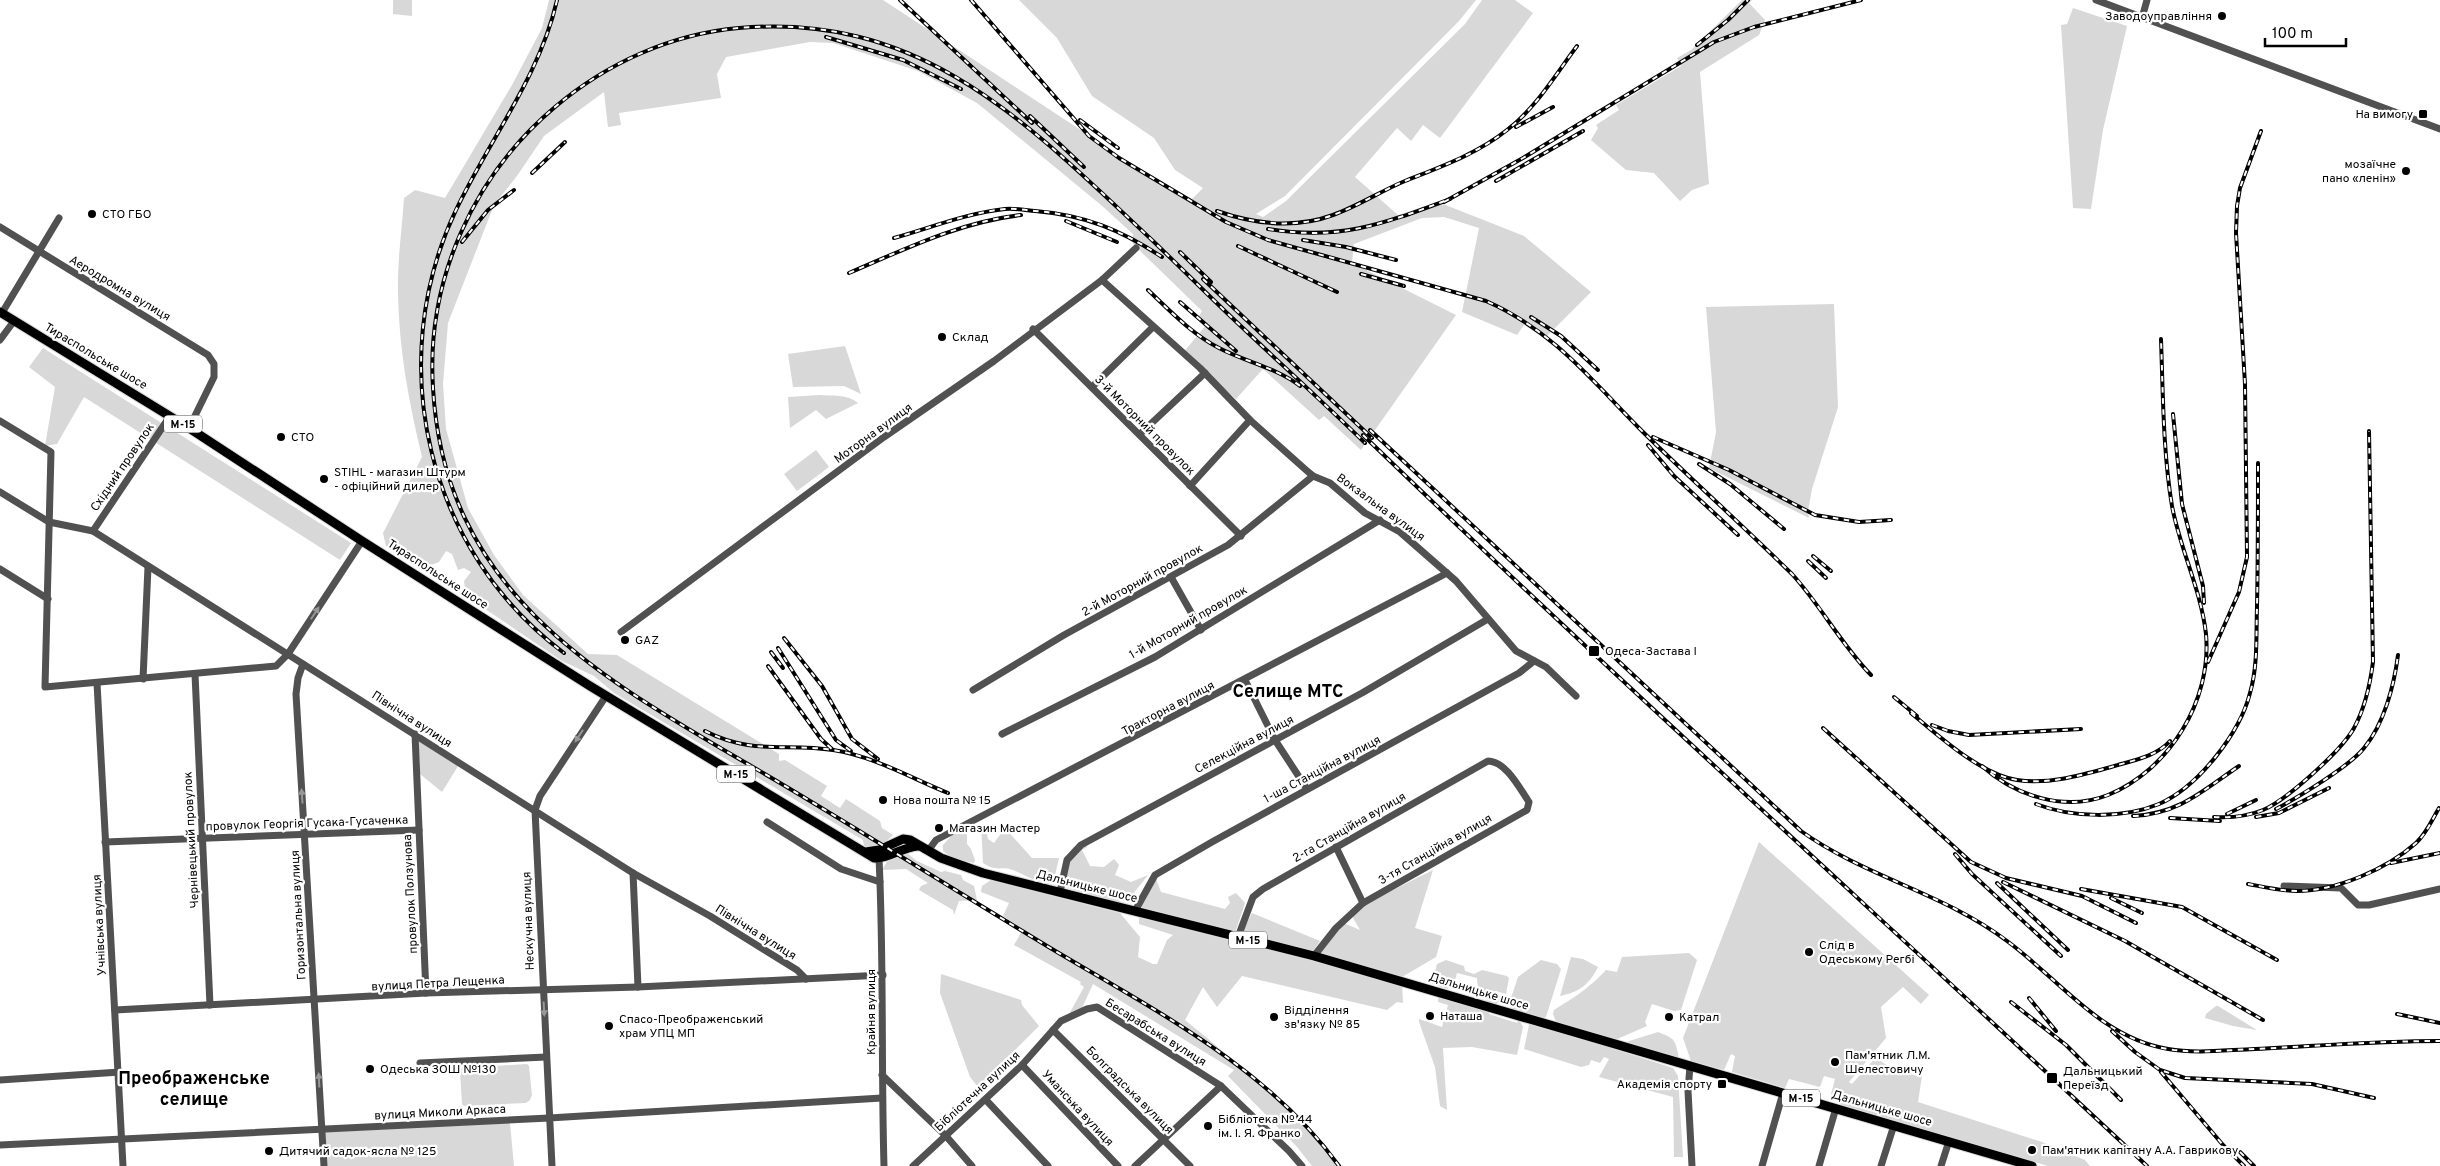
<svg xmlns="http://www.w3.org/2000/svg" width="2440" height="1166" viewBox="0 0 2440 1166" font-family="Overpass,sans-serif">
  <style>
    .green { fill: #d8d8d8 }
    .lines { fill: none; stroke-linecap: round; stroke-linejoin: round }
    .major-casing { stroke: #dbdbdb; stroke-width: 11 }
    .minor { stroke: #515151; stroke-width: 7 }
    .major { stroke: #000; stroke-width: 9 }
    .rail-casing { stroke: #000; stroke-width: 4 }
    .rail { stroke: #fff; stroke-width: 2; stroke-dasharray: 5.5; stroke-linecap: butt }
    .oneway { fill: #979797 }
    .poi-dot { fill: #000; stroke: #fff; stroke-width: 2 }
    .labels { text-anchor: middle; stroke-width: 4.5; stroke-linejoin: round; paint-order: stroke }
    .shield { fill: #fff; stroke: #4c4c4c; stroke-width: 1 }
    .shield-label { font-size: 11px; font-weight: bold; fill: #000 }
    .poi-label { font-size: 12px; fill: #000; stroke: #fff; text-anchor: start }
    .street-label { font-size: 12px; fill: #000; stroke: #fff }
    .district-label { font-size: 18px; font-weight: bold; fill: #000; stroke: #fff }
  </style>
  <rect width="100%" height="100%" fill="#fff"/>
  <g class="green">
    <polygon points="393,0 412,0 412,16 393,14"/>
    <path d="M549,0H883L1134,165L1192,199L1203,188L1175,170L1154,138L1092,96L1057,38L1019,0H1476L1459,21L1285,196L1256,214L1263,217L1286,201L1465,24L1482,0H1515L1533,13L1440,138L1423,125L1411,141L1397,128L1355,177L1398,215L1438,202L1524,236L1591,292L1545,338L1524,325L1517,335L1462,312L1479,228L1444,217L1422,218L1354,244L1352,263L1456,315L1361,450L1324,416L1319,420L1263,369L1236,399L1183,353L1207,324L1199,316L1202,311L1133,244V234L1101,205L977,103L918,71L833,43L810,42L726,57L717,74L721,98L619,113L621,125L608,127L604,92L544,136L517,176L494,205L448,323L443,384L446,429L468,508L494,555L523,595L588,654L617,655L779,754V761L785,760L827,786L821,796L840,808L846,799L880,821L882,828L893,835L880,847L864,846L863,840L614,693L594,676L562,661L466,596L464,581L471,572L464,568L458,570L452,554L446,551L439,562L420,569L386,546L383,533L422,457C409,403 399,350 398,294C397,262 402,230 404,198L415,190L445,198L512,85L542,28Z"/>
    <polygon points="1742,0 1752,0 1749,3 1765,20 1759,35 1700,72 1709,184 1692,190 1680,201 1654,173 1626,170 1591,140 1598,128 1596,125 1619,110 1616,105 1681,66 1677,58 1691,50"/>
    <polygon points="2073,8 2127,26 2103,130 2091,209 2073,208 2061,25 2067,24"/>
    <polygon points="1834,304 1838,407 1812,489 1808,511 1809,518 1709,468 1716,432 1706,307"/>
    <polygon points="845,346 861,394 844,386 793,387 788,354"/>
    <polygon points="43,348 351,543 340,560 84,397 57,444 45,446 55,387 29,367"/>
    <path d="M819,395C832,396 847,394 858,403L826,419L816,410L790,428L788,397Z"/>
    <polygon points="816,450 829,467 797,491 784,474"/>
    <polygon points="418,736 460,763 442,792 420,774"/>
    <path d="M981,824L986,830L988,839L994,843L1005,828L1032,858H1059L1054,880C1037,885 1028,876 1013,870C1001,865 998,873 983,863Z"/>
    <polygon points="963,830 967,832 967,844 971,849 975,860 974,863 952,858 943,851 943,845 953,834"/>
    <path d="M1759,842L1929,995L1921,1004L1903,987L1881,1007L1886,1038L1849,1082L1852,1084L1876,1057C1891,1070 1902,1074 1922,1076L1918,1102L2042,1142L2085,1160L2090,1166H2048L1842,1105L1831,1094L1835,1079L1824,1076L1820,1087L1789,1079L1785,1088L1732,1072L1735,1056L1731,1054L1724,1070L1691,1061L1683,1038Z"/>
    <polygon points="1086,844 1087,847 1082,850 1090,866 1104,867 1114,859 1119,865 1115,875 1131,882 1148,875 1129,899 1119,902 1064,887 1067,862"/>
    <polygon points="907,853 917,861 941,872 945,871 961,875 963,880 974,886 977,900 959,901 954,915 953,910 919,890 921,886 928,883 906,869 882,870 888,860"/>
    <polygon points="1433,870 1415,928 1442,936 1436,957 1402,977 1319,955 1342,926 1346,924 1360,930 1353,918 1351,911"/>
    <polygon points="1156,879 1161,892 1225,909 1230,903 1228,897 1236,893 1245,903 1235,933 1139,910"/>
    <path d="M991,880L1120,913L1140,937L1138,957L1153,964H1157L1167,940L1173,935L1139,924V916L1402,984L1403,1003L1397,1002L1387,1010L1242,976L1217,1007L1203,987L1185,1020C1241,1065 1293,1113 1342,1166H1312L1297,1147L1228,1076L1234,1070L1093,984L1082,1008L1068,1016L1084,987L1080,984L1081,982L1014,945L1023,929L1003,916L1009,903L981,892L982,886Z"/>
    <polygon points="1252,913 1320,941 1312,953 1241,935"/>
    <path d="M1689,953L1697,960L1681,1010L1674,1011L1652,1004L1645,1022L1647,1026L1615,1040L1557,1024L1553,1014L1554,1010C1575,997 1588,989 1606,970L1617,972L1622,957Z"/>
    <path d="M1571,957L1583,959L1598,967C1589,985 1579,992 1560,996Z"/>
    <path d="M1446,960L1464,966L1465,971L1474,974L1482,970L1507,976L1509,978L1506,994L1496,991L1487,995L1501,1000L1495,1005C1483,1001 1477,990 1477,978L1457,973L1455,980L1448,989L1432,984L1437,964Z"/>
    <polygon points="1541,960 1557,964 1561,969 1546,1017 1542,1019 1511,1011 1510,1001 1518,977"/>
    <polygon points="941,974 1021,1000 1022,1005 1039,1026 978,1087 970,1077 940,993"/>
    <polygon points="1438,993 1489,1008 1489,1014 1517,1023 1519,1019 1523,1027 1517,1055 1472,1047 1443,1048 1447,1110 1440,1106 1435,1067 1419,1022 1419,1019 1442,1027 1448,1005 1438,1002"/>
    <polygon points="2216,1006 2218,1006 2257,1030 2233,1026 2205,1018 2206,1014"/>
    <polygon points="1533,1023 1673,1068 1678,1076 1683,1157 1674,1157 1673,1097 1599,1077 1609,1059 1604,1057 1600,1063 1591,1060 1589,1065 1581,1067 1524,1049 1529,1025"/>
    <path d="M1658,1032C1675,1039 1675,1039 1679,1058L1626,1042Z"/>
    <polygon points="527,1064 529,1066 532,1095 530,1100 526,1103 464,1106 462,1104 460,1071 461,1068"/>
    <polygon points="510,1123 514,1166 327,1166 325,1132"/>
  </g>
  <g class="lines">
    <defs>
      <g id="major">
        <path d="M0,312L189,428L362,541L590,686L874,858C889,859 902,847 918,846"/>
        <polyline points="866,852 879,850 903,839 910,840 941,858 983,873 1314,956 2032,1166"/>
      </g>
    </defs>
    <use href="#major" class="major-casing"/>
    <g class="minor">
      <polyline points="2096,0 2440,129"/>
      <polyline points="2142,18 2147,0"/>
      <polyline points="0,227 208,355 214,364 214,377 189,428"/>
      <polyline points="1102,280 1200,368 1250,420 1306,470 1313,476 1330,483 1365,513 1400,532 1456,581 1516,651 1546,667 1576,696"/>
      <polyline points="2,313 59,218"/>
      <polyline points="1033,329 1241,536"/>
      <polyline points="0,340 14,321"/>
      <polyline points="1092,387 1153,327"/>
      <polyline points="0,421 51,452 45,687 276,666 288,654 362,541"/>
      <polyline points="1140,434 1205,373"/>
      <polyline points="1190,486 1250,420"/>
      <polyline points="0,492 49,522 93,531 633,873 710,916 797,970 806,979"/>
      <polyline points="93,531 170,416"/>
      <polyline points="0,569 48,599"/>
      <polyline points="1171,577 1201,630"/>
      <polyline points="621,632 884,437 994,361 1102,280 1136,248"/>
      <polyline points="303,664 298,678 296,694 324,1166"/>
      <polyline points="195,674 210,1005"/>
      <polyline points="143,679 148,567"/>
      <polyline points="1245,680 1275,740 1307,789"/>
      <polyline points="97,683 123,1166"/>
      <polyline points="973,690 1064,635 1228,545 1313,476"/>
      <polyline points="415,734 426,993"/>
      <polyline points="1002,734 1155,657 1380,520"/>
      <polyline points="767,822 841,869 880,882"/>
      <polyline points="105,842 419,830"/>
      <polyline points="1336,847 1363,903"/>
      <polyline points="928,851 936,840 1447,573"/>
      <path d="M879,858C884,961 881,1063 884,1166"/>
      <polyline points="633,873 638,987"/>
      <polyline points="2284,886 2341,888 2358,905 2369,905 2440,889"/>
      <polyline points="1060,892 1067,860 1081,845 1362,693 1488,619"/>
      <polyline points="1135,911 1155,875 1212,842 1519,673 1534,661"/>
      <path d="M1238,937L1253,897L1263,889L1488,761C1506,761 1520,789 1529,802L1527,810L1363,903L1336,928L1314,956"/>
      <polyline points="115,1010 426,993 638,987 883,975"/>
      <polyline points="1053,1030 1190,1166"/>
      <polyline points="420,1063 546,1057"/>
      <polyline points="1022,1065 1118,1166"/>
      <polyline points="1690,1066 1688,1091 1692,1166"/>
      <polyline points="882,1075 946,1136 972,1166"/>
      <polyline points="0,1080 120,1072"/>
      <polyline points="986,1100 1048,1166"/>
      <polyline points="0,1145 549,1118 882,1098"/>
      <polyline points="552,1166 535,810 540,796 606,696"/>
      <polyline points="913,1166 1022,1065 1061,1021 1087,1009 1097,1007 1221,1086 1289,1151 1302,1166"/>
      <polyline points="1135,1166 1221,1086"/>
      <polyline points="1762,1166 1783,1093"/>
      <polyline points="1819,1166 1836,1108"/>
      <polyline points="1881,1166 1894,1125"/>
      <polyline points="1941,1166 1949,1141"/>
    </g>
    <use href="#major" class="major"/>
    <defs>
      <g id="rail">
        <path d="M557,0C540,76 489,140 456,210C383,363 427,551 564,653"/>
        <polyline points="900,0 1032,123"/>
        <path d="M971,0L1089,136L1119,158L1226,222L1268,240L1486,301C1554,331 1592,381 1643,432C1692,480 1743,526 1792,574C1821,606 1841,644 1871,675"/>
        <polyline points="826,37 903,60 961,89"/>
        <polyline points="1697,45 1728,20 1748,0"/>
        <polyline points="1030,116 1084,167"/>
        <polyline points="1080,120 1118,148"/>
        <polyline points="1516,127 1553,107"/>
        <polyline points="532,173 565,142"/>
        <polyline points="1496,181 1583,131"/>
        <polyline points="1444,202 1523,158 1714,42 1754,27 1861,0"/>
        <path d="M1217,211C1254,224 1295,229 1333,215C1358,206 1381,191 1405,181C1440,167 1477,154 1507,130C1536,108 1556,74 1577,46"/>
        <polyline points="1066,221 1117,242"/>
        <path d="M1268,229C1340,241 1383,224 1450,199"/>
        <path d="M894,238C930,228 967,213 1005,209C1014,208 1025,210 1035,211C1085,215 1121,230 1162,257"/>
        <polyline points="1303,240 1346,247 1396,260"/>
        <polyline points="462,242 488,210 514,190"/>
        <polyline points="1238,246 1337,292"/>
        <polyline points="1180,252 1211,282"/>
        <path d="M849,273C905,249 960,222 1021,215"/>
        <polyline points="1361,274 1404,286"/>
        <polyline points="1203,279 1372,438"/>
        <path d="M1148,290C1170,311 1192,334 1219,348C1246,362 1277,368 1300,386"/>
        <polyline points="1180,302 1236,351"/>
        <polyline points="1531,317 1561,336 1598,370"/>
        <polyline points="2173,414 2182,504 2203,586 2204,603"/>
        <path d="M1370,430L1801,831C1865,877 1944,893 2007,941C2059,979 2101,1038 2168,1049C2196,1054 2226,1050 2255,1049C2317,1046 2378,1041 2440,1041"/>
        <path d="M1363,435C1620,683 1886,922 2147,1166"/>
        <polyline points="1653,437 1729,470 1815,515 1859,522 1891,520"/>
        <polyline points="1648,445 1674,476 1738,535"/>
        <polyline points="1699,464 1730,484 1784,529"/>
        <polyline points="1813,556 1831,571"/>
        <polyline points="1808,561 1826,578"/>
        <polyline points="784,638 822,686 852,739 878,759"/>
        <polyline points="778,648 836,740 851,751"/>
        <polyline points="771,652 783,668"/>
        <polyline points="2208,662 2239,592 2247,557 2245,384 2236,233 2237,206 2240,188 2261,131"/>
        <polyline points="768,666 821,739 833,750"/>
        <polyline points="1894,697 1917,716"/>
        <path d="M1911,713C1939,736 1980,774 2017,780C2048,785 2082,775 2111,767C2130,761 2156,757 2170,741"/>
        <polyline points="1932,725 1948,731 1969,735 2081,729"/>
        <polyline points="1823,728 1971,862 2006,878 2082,896 2136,923"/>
        <path d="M705,731C752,755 785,743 833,750C873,756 911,778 948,793"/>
        <path d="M1982,766C2015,796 2065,812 2108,795C2169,770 2212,701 2206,634C2201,590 2180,549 2172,506C2163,452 2163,394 2161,339"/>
        <path d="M2036,804C2072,818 2123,819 2159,804C2198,787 2240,733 2250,693C2258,666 2256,635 2257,607C2258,559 2258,511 2258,463"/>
        <path d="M2276,809C2297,798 2350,766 2364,748C2384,724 2394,686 2398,655"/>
        <polyline points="2227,814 2256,800"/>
        <path d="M2133,816C2179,814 2202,791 2239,766"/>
        <path d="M2214,817C2230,818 2248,816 2263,810C2287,800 2342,750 2354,728C2365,708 2370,685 2373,662L2369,431"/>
        <polyline points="2256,817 2279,813 2329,788"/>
        <polyline points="2170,818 2220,821"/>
        <polyline points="1955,854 1972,874 2061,956"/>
        <polyline points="2391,863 2440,853"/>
        <polyline points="2003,882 2125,941 2263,1020"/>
        <polyline points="1997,883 2068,950"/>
        <path d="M2248,884C2264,887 2281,891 2297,891C2336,891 2387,869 2416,843C2426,834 2432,820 2439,808"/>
        <polyline points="2081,889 2182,907 2277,960"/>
        <polyline points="2111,898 2142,913"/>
        <polyline points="2029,998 2056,1031"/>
        <polyline points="2011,1002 2066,1045 2121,1100"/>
        <polyline points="2397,1014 2440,1023"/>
        <polyline points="2112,1031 2135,1052 2160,1070 2185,1078 2312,1084 2374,1098"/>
        <polyline points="2161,1072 2223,1145 2244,1166"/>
        <polyline points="2240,1152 2254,1166"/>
        <path d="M1339,1166C1267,1066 1150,1008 1047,946C956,891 866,834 775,780C613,684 445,602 433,388C426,281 473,176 555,107C607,63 671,34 739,28C924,12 1029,125 1153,241C1178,265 1202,289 1226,312C1272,356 1320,399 1365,443"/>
      </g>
    </defs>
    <use href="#rail" class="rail-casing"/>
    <use href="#rail" class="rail"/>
  </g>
  <defs><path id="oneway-solid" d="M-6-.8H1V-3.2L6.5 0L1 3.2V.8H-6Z" transform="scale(1.25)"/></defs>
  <g class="oneway">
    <use href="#oneway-solid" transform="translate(315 613) rotate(-57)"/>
    <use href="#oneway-solid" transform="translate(579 736) rotate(123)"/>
    <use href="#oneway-solid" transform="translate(302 796) rotate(-94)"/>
    <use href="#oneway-solid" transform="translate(544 1009) rotate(87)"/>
    <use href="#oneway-solid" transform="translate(319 1080) rotate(-93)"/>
  </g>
  <g class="poi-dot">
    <circle cx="2222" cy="16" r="5"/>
    <rect x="2418" y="109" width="10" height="10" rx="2.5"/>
    <circle cx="2406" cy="171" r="5"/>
    <circle cx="92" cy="214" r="5"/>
    <circle cx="942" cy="337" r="5"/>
    <circle cx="281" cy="437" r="5"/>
    <circle cx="324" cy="479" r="5"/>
    <circle cx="625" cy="640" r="5"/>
    <rect x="1588" y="645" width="12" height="12" rx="2.5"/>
    <circle cx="883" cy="800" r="5"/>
    <circle cx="939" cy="828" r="5"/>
    <circle cx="1809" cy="952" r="5"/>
    <circle cx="1430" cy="1016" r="5"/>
    <circle cx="1274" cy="1017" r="5"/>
    <circle cx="1669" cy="1017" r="5"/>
    <circle cx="609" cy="1026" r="5"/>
    <circle cx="1835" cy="1062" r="5"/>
    <circle cx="370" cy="1069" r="5"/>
    <rect x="2046" y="1072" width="12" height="12" rx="2.5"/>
    <rect x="1717" y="1079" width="10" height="10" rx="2.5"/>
    <circle cx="1208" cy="1126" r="5"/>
    <circle cx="2032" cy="1150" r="5"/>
    <circle cx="269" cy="1151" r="5"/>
  </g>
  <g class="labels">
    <g class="shield">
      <rect x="164" y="415.5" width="38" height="17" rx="4"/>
      <rect x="717" y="765.5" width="38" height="17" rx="4"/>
      <rect x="1229" y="931.5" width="38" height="17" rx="4"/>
      <rect x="1782" y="1089.5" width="38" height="17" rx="4"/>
    </g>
    <g class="shield-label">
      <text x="183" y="428">М-15</text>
      <text x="736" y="778">М-15</text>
      <text x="1248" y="944">М-15</text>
      <text x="1801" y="1102">М-15</text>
    </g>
    <g class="poi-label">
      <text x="2212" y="20" text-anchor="end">Заводоуправління</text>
      <text x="2413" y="118" text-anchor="end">На вимогу</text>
      <text x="2396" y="168" text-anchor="end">мозаїчне<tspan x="2396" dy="14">пано «ленін»</tspan></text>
      <text x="102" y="218">СТО ГБО</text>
      <text x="952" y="341">Склад</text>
      <text x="291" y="441">СТО</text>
      <text x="334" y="476">STIHL - магазин Штурм<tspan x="334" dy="14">- офіційний дилер</tspan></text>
      <text x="635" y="644">GAZ</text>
      <text x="1605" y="655">Одеса-Застава I</text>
      <text x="893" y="804">Нова пошта № 15</text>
      <text x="949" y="832">Магазин Мастер</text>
      <text x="1819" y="949">Слід в<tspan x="1819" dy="14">Одеському Регбі</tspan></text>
      <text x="1284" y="1014">Відділення<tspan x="1284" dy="14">зв'язку № 85</tspan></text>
      <text x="1440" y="1020">Наташа</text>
      <text x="1679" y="1021">Катрал</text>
      <text x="619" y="1023">Спасо-Преображенський<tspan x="619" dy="14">храм УПЦ МП</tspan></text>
      <text x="1845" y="1059">Пам'ятник Л.М.<tspan x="1845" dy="14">Шелестовичу</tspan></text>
      <text x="380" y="1073">Одеська ЗОШ №130</text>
      <text x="2063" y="1075">Дальницький<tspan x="2063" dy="14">Переїзд</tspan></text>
      <text x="1712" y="1088" text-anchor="end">Академія спорту</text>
      <text x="1218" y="1123">Бібліотека № 44<tspan x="1218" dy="14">ім. І. Я. Франко</tspan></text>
      <text x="2042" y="1154">Пам'ятник капітану А.А. Гаврикову</text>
      <text x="279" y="1155">Дитячий садок-ясла № 125</text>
    </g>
    <g class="street-label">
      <text transform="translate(120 288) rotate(31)" y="4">Аеродромна вулиця</text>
      <text transform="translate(96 356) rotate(31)" y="4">Тираспольське шосе</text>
      <text transform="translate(1145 425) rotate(45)" y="4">3-й Моторний провулок</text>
      <text transform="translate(873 433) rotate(-36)" y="4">Моторна вулиця</text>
      <text transform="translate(122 467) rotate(-56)" y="4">Східний провулок</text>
      <text transform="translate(1381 507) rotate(36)" y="4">Вокзальна вулиця</text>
      <text transform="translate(438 574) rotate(33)" y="4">Тираспольське шосе</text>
      <text transform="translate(1142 580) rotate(-29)" y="4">2-й Моторний провулок</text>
      <text transform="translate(1188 622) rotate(-30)" y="4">1-й Моторний провулок</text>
      <text transform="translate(1168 708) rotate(-28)" y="4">Тракторна вулиця</text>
      <text transform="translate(412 719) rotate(33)" y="4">Північна вулиця</text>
      <text transform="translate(1244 744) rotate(-28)" y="4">Селекційна вулиця</text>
      <text transform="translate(1322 769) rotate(-28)" y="4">1-ша Станційна вулиця</text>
      <text transform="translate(307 823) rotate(-2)" y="4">провулок Георгія Гусака-Гусаченка</text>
      <text transform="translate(1349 827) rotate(-30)" y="4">2-га Станційна вулиця</text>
      <text transform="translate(191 840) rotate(-93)" y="4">Чернівецький провулок</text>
      <text transform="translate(1435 849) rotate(-30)" y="4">3-тя Станційна вулиця</text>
      <text transform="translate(1087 886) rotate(14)" y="4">Дальницьке шосе</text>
      <text transform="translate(410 894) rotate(-93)" y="4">провулок Ползунова</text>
      <text transform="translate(298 915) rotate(-93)" y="4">Горизонтальна вулиця</text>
      <text transform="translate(528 921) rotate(-92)" y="4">Нескучна вулиця</text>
      <text transform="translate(99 925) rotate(-93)" y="4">Учнівська вулиця</text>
      <text transform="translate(756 932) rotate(32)" y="4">Північна вулиця</text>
      <text transform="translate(438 983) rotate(-3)" y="4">вулиця Петра Лещенка</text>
      <text transform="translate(1479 991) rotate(17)" y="4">Дальницьке шосе</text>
      <text transform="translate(871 1012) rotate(-90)" y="4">Крайня вулиця</text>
      <text transform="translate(1156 1032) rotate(32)" y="4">Бесарабська вулиця</text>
      <text transform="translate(1130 1090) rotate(45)" y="4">Болградська вулиця</text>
      <text transform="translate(977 1091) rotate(-43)" y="4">Бібліотечна вулиця</text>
      <text transform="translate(1078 1108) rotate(47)" y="4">Уманська вулиця</text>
      <text transform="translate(1882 1108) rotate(16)" y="4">Дальницьке шосе</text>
      <text transform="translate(440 1112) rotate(-3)" y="4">вулиця Миколи Аркаса</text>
    </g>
    <g class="district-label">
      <text x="1288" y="697">Cелище МТС</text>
      <text x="194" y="1084">Преображенське<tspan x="194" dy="21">селище</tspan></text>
    </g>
  </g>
  <path d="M2265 38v8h81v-8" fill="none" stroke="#000000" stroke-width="2.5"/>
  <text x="2272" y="38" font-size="15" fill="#000000" stroke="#ffffff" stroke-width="4" paint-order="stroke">100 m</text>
</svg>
